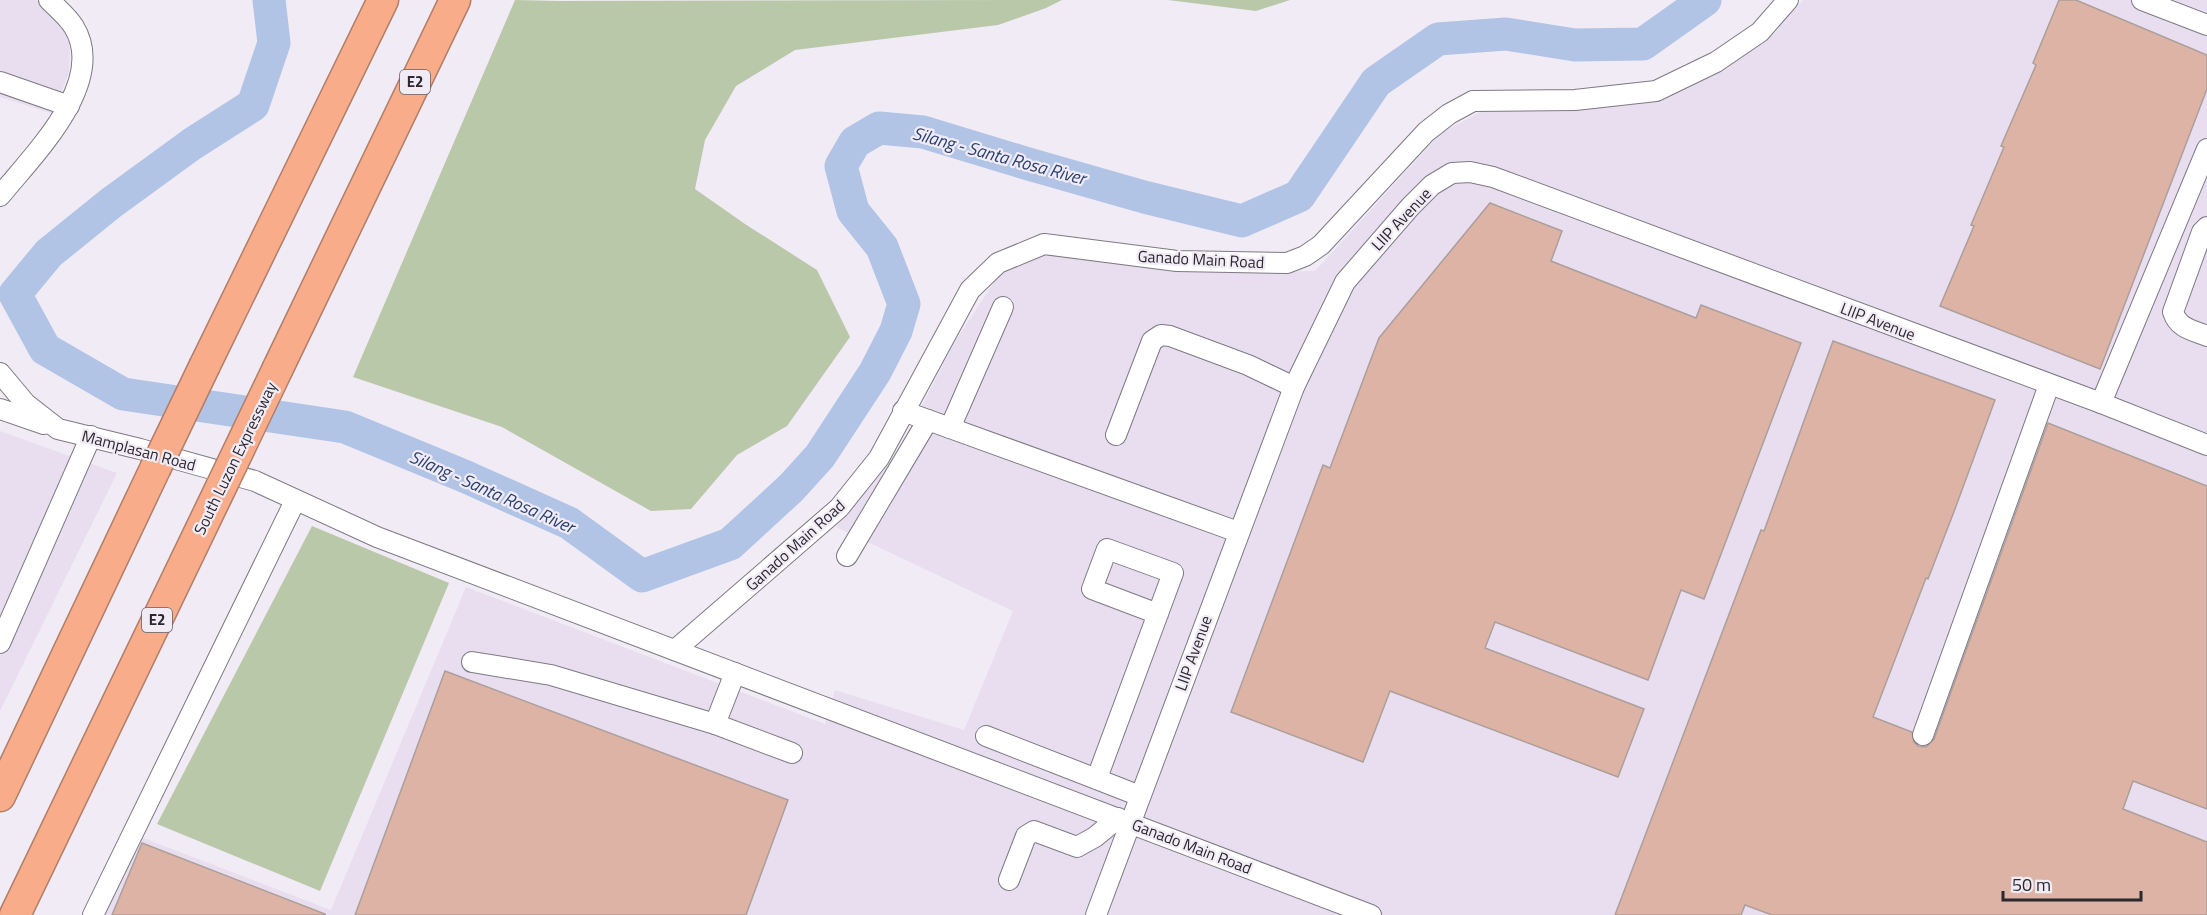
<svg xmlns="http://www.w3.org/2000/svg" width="2207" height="915" viewBox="0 0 2207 915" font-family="'Titillium Web',sans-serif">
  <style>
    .built { fill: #e8def0 }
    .green { fill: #b9c8a9 }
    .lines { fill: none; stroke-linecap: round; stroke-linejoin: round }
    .river { stroke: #b1c4e6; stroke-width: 33 }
    .building { fill: #ddb3a5; stroke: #ac9f9b; stroke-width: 1.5 }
    .minor-casing { stroke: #7e7983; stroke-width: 22 }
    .highway-casing { stroke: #b07e69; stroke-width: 33 }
    .minor { stroke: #fff; stroke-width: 20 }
    .highway { stroke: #f8ac89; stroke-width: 30 }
    .highway-bridge-casing { stroke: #b07e69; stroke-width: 33; stroke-linecap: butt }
    .highway-bridge { stroke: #f8ac89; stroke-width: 30 }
    .labels { text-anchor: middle; stroke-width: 4.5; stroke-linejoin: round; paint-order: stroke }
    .shield { fill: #f1ebf6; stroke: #666369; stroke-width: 1.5 }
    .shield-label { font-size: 15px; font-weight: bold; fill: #2b292d }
    .street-label { font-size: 16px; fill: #2b292d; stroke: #f1ebf6 }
    .water-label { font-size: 18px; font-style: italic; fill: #2a416e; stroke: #f1ebf6 }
  </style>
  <rect width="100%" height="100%" fill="#f1ebf6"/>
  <g class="built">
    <polygon points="0,0 36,0 53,17 70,40 69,72 53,114 0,97"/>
    <polygon points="1803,0 2207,0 2207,915 101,915 138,836 331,910 466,587 825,724 835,690 964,730 1013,611 836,527 897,454 954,343 1000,273 1032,258 1053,253 1238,273 1315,271 1441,133 1492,106 1667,94 1775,33"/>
    <polygon points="0,431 117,473 0,711"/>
  </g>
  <g class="green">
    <polygon points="515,0 558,1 1062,0 1046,8 998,25 795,50 736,86 705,140 695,189 745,224 817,270 850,337 787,426 737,455 691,509 651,511 502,427 353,377"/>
    <polygon points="1168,0 1290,0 1256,11"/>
    <polygon points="312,526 449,583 320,891 157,824"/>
  </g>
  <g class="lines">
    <polyline class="river" points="269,0 274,43 253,105 192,144 111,203 49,253 15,294 45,349 123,394 345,427 464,476 569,523 642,576 730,544 791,488 820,456 875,372 896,331 904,304 882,247 853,211 841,166 855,142 879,128 923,132 1025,163 1144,197 1242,221 1299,196 1376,82 1438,39 1506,34 1575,45 1643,44 1705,0"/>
  </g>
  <g class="building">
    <polygon points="2059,0 2076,0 2207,55 2207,89 2100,369 1940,306 1974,226 1971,225 2004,147 2001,146 2036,65 2033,63"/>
    <polygon points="1490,203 1562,231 1551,261 1696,318 1701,305 1801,343 1704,599 1681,590 1648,680 1495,622 1485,648 1644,709 1618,777 1390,691 1363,762 1231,712 1323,465 1330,468 1379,338"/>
    <polygon points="1833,341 1995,400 1955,509 1928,579 1926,578 1873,717 1912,732 1914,742 1918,746 1926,747 1934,739 2048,423 2207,486 2207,809 2133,781 2123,809 2207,842 2207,915 1772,915 1745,905 1741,915 1615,915 1761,530 1764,531"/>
    <polygon points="445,671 788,800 746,915 355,915"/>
    <polygon points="142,843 325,914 325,915 112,915"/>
  </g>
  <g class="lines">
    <defs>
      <g id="minor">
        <polyline points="2142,0 2207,25"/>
        <polyline points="0,82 69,106"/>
        <path d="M0,196C32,156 108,83 74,27C68,17 57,8 49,0"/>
        <path d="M2207,227L2202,232L2173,312C2178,328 2192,330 2207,336"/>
        <polyline points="0,373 26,404 58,429 140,449 255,481 377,537 1371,915"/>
        <polyline points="2101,403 2207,149"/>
        <polyline points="0,409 44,424"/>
        <polyline points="903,411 1238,532"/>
        <polyline points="950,428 1003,307"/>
        <polyline points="1116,435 1152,341 1161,335 1170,336 1248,365 1294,387"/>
        <polyline points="847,556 928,420"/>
        <polyline points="0,643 91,436"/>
        <polyline points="675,650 839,508 879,458 970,290 998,263 1044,244 1177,261 1287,263 1305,256 1321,245 1426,132 1449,114 1473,101 1575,100 1656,91 1716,62 1760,32 1788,0"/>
        <polyline points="472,662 551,675 715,724 735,673"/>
        <polyline points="715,724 792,753"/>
        <polyline points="1923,735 2049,385"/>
        <polyline points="986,736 1140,796"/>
        <polyline points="1097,778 1173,573 1107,549 1092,589 1158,614"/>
        <polyline points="1009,880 1026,836 1034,831 1077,847 1095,837 1118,818"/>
        <polyline points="93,915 295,501"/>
        <polyline points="1096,915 1294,387 1345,282 1410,207 1432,185 1452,173 1470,172 1493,177 2101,403 2207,445"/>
      </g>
      <g id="highway">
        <polyline points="205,365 383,0"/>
        <polyline points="278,368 455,0"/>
        <polyline points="0,796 155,469"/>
        <polyline points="15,915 222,485"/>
      </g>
    </defs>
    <use href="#minor" class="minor-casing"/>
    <use href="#highway" class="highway-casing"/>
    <use href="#minor" class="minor"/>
    <use href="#highway" class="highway"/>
    <defs>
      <g id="highway-bridge">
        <polyline points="155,469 205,365"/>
        <polyline points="222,485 278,368"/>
      </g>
    </defs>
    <use href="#highway-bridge" class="highway-bridge-casing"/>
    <use href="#highway-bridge" class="highway-bridge"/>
  </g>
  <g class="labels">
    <g class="shield">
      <rect x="400" y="70" width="30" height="24" rx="4.5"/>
      <rect x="142" y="608" width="30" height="24" rx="4.5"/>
    </g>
    <g class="shield-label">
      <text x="415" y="87">E2</text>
      <text x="157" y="625">E2</text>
    </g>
    <g class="street-label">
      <text transform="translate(1401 219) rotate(-47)" y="6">LIIP Avenue</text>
      <text transform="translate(1201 259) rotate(3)" y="6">Ganado Main Road</text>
      <text transform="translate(1878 321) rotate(21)" y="6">LIIP Avenue</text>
      <text transform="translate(139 450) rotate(15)" y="6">Mamplasan Road</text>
      <text transform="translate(235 458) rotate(-64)" y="6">South Luzon Expressway</text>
      <text transform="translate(795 545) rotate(-42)" y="6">Ganado Main Road</text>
      <text transform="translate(1193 653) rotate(-70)" y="6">LIIP Avenue</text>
      <text transform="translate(1192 846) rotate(21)" y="6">Ganado Main Road</text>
    </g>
    <g class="water-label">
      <text transform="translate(999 156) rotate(15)" y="6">Silang - Santa Rosa River</text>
      <text transform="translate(492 492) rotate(24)" y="6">Silang - Santa Rosa River</text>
    </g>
  </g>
  <path d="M2003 891v9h138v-9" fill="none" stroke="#2b292d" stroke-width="3"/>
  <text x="2012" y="891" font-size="18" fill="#2b292d" stroke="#f1ebf6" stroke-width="4.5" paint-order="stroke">50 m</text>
</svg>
